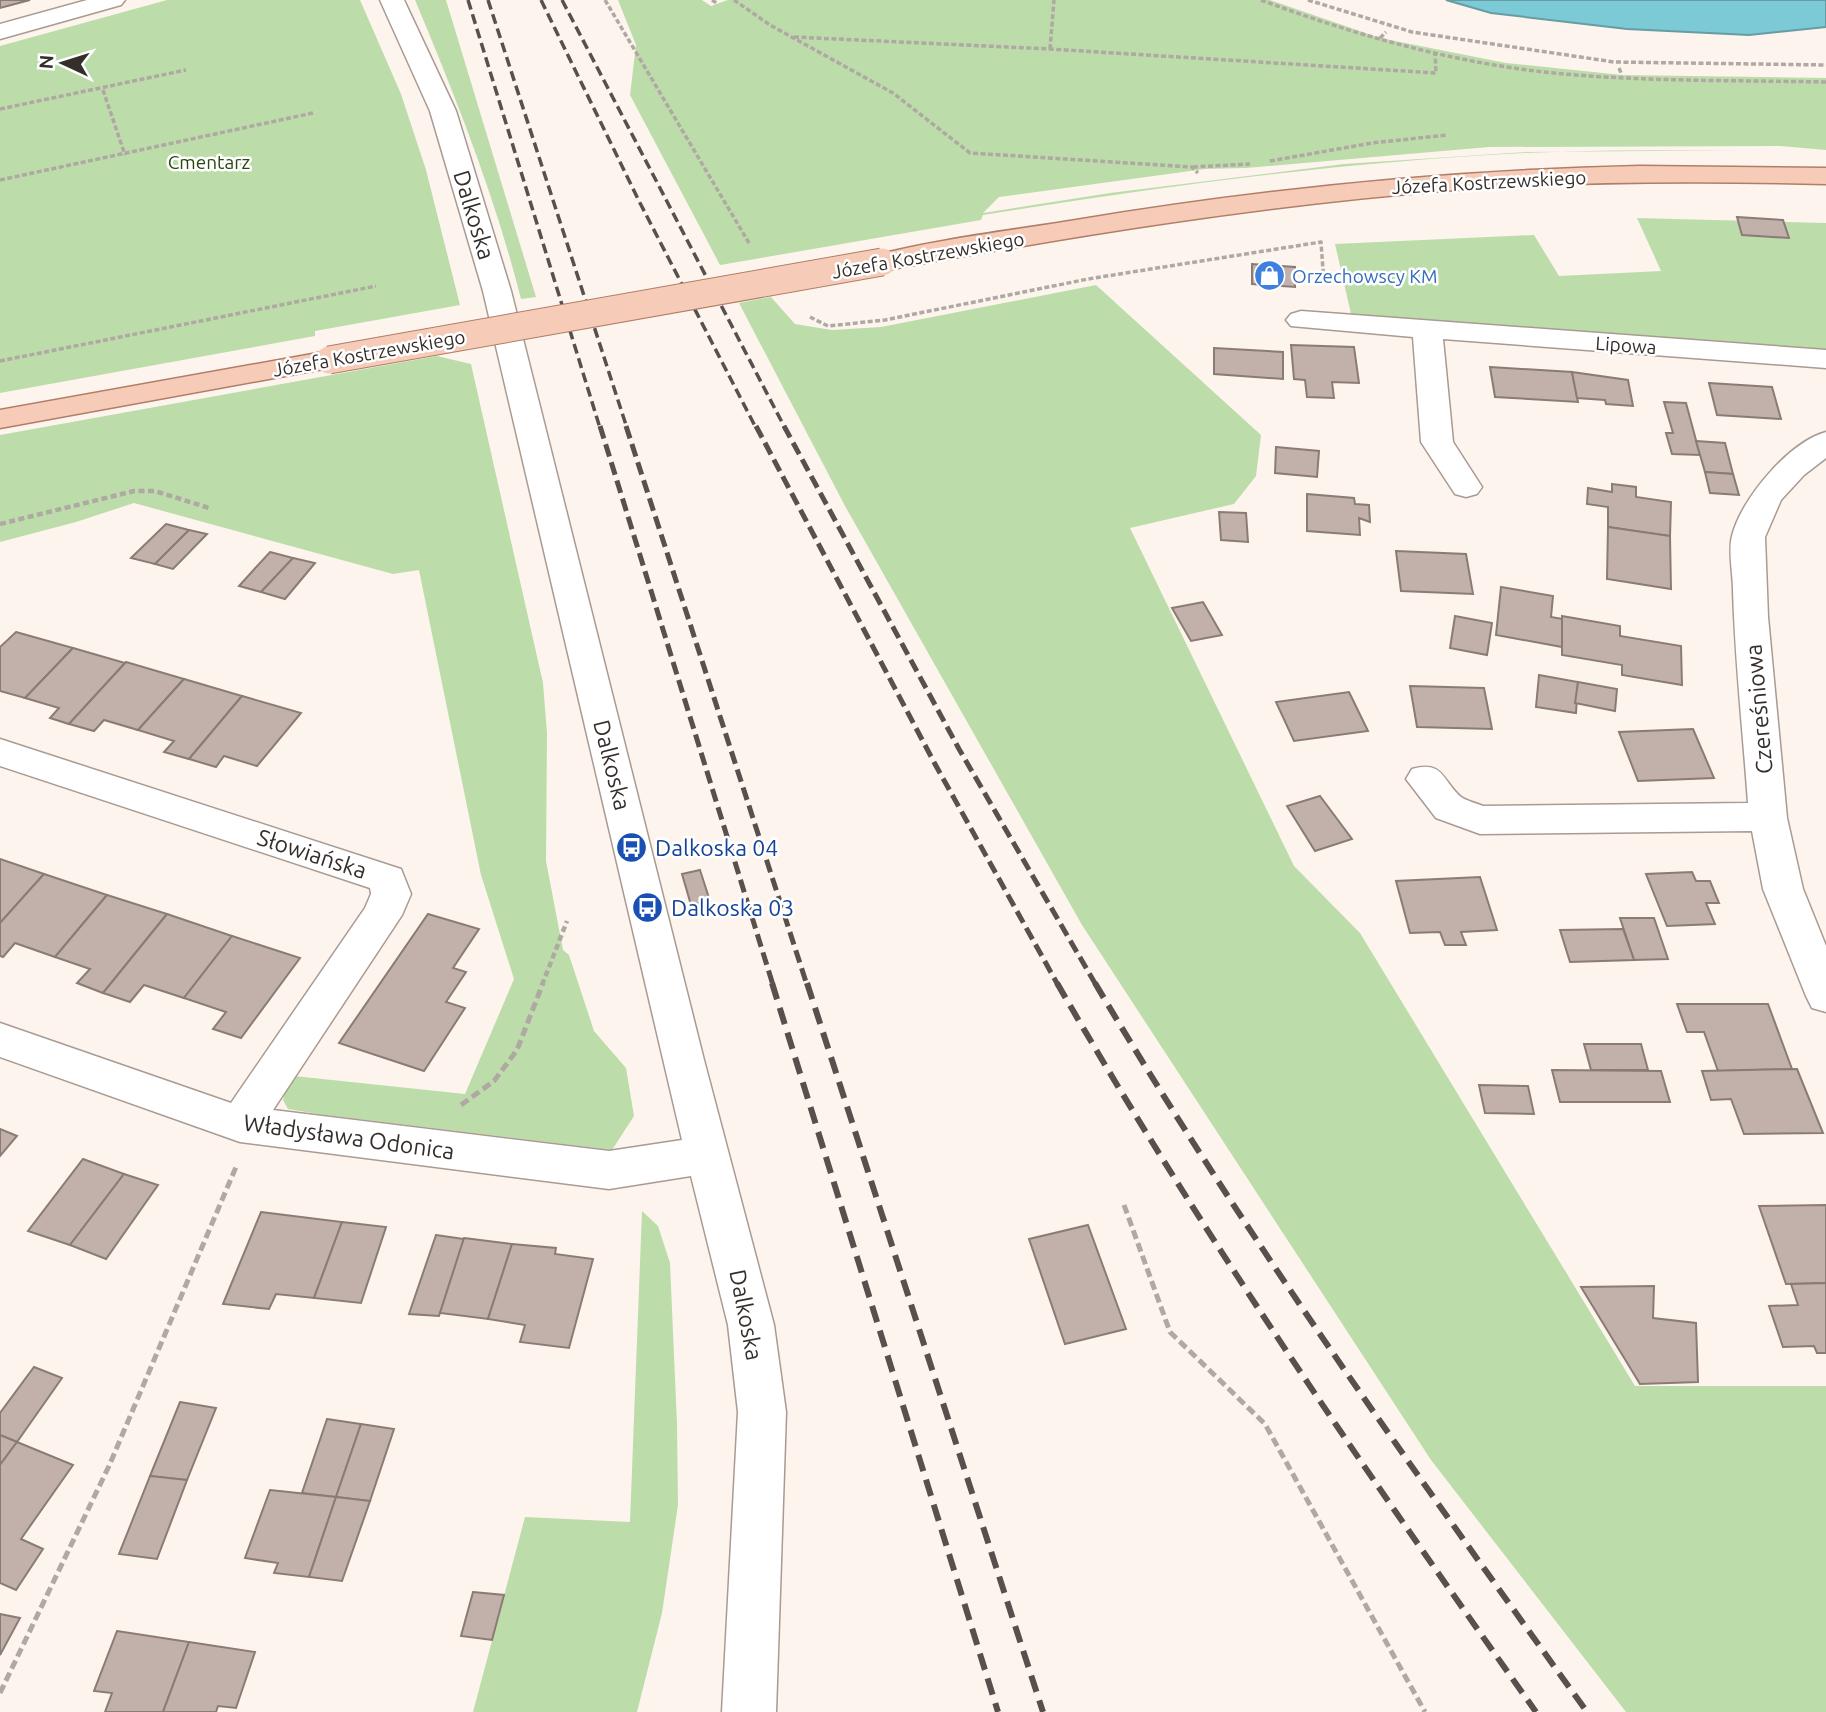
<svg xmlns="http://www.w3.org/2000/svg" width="1826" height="1712" viewBox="0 0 1826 1712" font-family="Ubuntu,sans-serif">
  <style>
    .green { fill: #bcddaa }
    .water { fill: #7bcad6; stroke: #669ca3; stroke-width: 2 }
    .building { fill: #c1b1aa; stroke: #8a7c74; stroke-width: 2 }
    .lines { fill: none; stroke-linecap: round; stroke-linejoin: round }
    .minor-casing { stroke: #a99a92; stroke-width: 3 }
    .major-casing { stroke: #af7e68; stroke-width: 3 }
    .path-far2 { stroke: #afa8a3; stroke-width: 3.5; stroke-dasharray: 5 2.5; stroke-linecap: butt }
    .path-far1 { stroke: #afa8a3; stroke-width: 4.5; stroke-dasharray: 6 3.5; stroke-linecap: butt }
    .path { stroke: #afa8a3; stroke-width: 5; stroke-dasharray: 9 4.5; stroke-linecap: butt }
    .minor { fill: #fff; fill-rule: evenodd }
    .major { fill: #f6cbb8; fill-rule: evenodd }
    .rail-far2 { stroke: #57504d; stroke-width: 3.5; stroke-dasharray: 10 5; stroke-linecap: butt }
    .rail-far1 { stroke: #57504d; stroke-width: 5; stroke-dasharray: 13 6; stroke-linecap: butt }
    .rail { stroke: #57504d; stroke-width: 6; stroke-dasharray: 17 9; stroke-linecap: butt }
    .major-bridge-casing { stroke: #af7e68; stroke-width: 29; stroke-linecap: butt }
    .major-bridge { stroke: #f6cbb8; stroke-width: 27 }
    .labels { text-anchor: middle; stroke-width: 5; stroke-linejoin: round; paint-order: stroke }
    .far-park-label { font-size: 19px; fill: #284711; stroke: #fff }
    .far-street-label { font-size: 19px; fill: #352f2c; stroke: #fff }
    .far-shop-label { font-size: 19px; fill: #366cbe; stroke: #fff; text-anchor: start }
    .street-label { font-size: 23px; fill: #352f2c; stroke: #fff }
    .transit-label { font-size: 23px; fill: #164399; stroke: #fff; text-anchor: start }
  </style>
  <rect width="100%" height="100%" fill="#fdf4ee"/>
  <g class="green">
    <polygon points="167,0 360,0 401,94 426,170 460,305 315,331 315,336 0,393 0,46"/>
    <path d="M415,0H446L536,297L521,299C495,196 456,98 415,0Z"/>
    <path d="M618,0H702L711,6L728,0H1270L1380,38L1506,63L1622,75L1826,78V150L1780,146L1489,147L1246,168L1205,169L999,197L983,213L1110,193L1344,164L1526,152L1785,150C1698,151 1611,149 1525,153C1343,162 1162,186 983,215L981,220L720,265L630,95L636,45Z"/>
    <polygon points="1637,218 1826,223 1826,349 1351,314 1335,244 1534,235 1559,276 1661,271"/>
    <polygon points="1096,285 1261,435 1256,476 1234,504 1130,528 1294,866 1360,933 1635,1386 1826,1386 1826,1712 1626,1712 1431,1460 1082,925 845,506 739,303 771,297 795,324 832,330 881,327"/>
    <polygon points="437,356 471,364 543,683 547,733 546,861 563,950 569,955 594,1031 626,1068 634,1116 612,1150 318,1114 288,1109 283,1100 287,1085 294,1076 465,1094 514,979 481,875 419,570 393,574 134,503 76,522 0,542 0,435"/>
    <polygon points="642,1211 658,1226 670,1263 677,1424 678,1505 662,1613 637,1712 473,1712 525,1517 630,1522"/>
  </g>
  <polygon class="water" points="1446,0 1826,0 1826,27 1749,35 1627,29 1491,13"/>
  <g class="building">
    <polygon points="0,0 30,0 0,8"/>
    <polygon points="1737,217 1783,220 1789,238 1742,235"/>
    <polygon points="1252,264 1295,267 1295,287 1252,284"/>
    <polygon points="1291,345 1354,347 1359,383 1332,382 1334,398 1307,397 1305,380 1294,379"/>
    <polygon points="1214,348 1283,352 1283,379 1214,374"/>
    <polygon points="1490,367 1572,372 1578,402 1495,397"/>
    <polygon points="1572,372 1628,380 1633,406 1606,404 1605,400 1577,398"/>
    <polygon points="1709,383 1772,387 1781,419 1717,415"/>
    <polygon points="1664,402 1686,403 1700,455 1672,454 1666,433 1673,433"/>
    <polygon points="1696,441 1725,443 1733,474 1705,472"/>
    <polygon points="1276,447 1319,451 1317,477 1275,473"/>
    <polygon points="1705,472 1733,474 1739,495 1710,493"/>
    <polygon points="1612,484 1636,487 1636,497 1671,502 1670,536 1608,527 1608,507 1587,504 1588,488 1612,492"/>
    <polygon points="1307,494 1354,498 1355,504 1369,505 1370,522 1359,518 1360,535 1307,531"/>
    <polygon points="1219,512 1246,513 1248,542 1221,540"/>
    <polygon points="166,524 189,530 155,564 131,558"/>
    <polygon points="1608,527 1670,536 1671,589 1607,579"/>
    <polygon points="189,530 207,534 173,569 155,564"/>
    <polygon points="1396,551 1466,554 1473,594 1401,591"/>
    <polygon points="270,552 293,558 261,592 239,586"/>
    <polygon points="293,558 315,563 285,599 261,592"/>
    <polygon points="1501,587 1553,596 1551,617 1563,619 1562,647 1496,635"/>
    <polygon points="1203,602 1222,635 1191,641 1172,608"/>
    <polygon points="1455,616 1492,623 1487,655 1450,648"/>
    <polygon points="1562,616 1620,626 1620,636 1681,646 1682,685 1622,675 1622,665 1562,655"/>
    <polygon points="16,632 73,648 25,698 0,691 0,647"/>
    <polygon points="73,648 125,663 69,724 50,718 59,708 25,698"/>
    <polygon points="126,662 184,679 138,730 104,720 94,731 69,724"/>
    <polygon points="1539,675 1578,682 1576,713 1536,707"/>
    <polygon points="184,679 242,696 189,759 164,752 174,741 138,730"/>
    <polygon points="1578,682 1617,689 1615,711 1575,703"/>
    <polygon points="1410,686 1484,688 1492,729 1417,727"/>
    <polygon points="1349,692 1368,731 1294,741 1276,702"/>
    <polygon points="242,696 301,713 257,766 224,756 216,767 189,759"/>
    <polygon points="1693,729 1714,778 1638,781 1619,732"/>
    <polygon points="1320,796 1352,839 1315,851 1287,806"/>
    <polygon points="0,859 44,874 0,923"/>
    <polygon points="700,870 710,901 691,905 682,874"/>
    <polygon points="1692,872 1696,881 1710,881 1719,903 1706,903 1715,924 1667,926 1646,874"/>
    <polygon points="44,874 107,895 55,957 15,943 3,957 0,956 0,923"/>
    <polygon points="1480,877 1497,930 1461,932 1466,945 1445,945 1440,932 1410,933 1396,881"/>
    <polygon points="107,895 167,914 103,993 77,983 90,969 55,957"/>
    <polygon points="167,914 232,936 184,998 144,985 130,1002 103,993"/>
    <polygon points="428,914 479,929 453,968 466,972 446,1002 465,1008 424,1071 339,1043"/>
    <polygon points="1620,918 1654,918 1668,959 1634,960"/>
    <polygon points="1623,929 1634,960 1570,962 1560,930"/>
    <polygon points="232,936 300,958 241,1038 213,1029 226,1012 184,998"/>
    <polygon points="1677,1004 1768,1004 1792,1069 1718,1071 1704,1032 1687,1032"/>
    <polygon points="1584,1044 1641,1044 1648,1070 1591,1070"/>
    <polygon points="1797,1069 1823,1133 1744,1134 1731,1099 1711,1100 1702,1071"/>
    <polygon points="1552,1070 1661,1071 1670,1102 1560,1102"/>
    <polygon points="1479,1085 1528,1086 1534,1114 1485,1113"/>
    <polygon points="0,1129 17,1136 0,1156"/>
    <polygon points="83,1159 124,1174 70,1245 28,1231"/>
    <polygon points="124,1174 158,1185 106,1259 70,1245"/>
    <polygon points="1826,1205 1826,1283 1786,1284 1759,1206"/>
    <polygon points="261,1212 342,1222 314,1298 276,1294 269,1309 223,1304"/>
    <polygon points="342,1222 386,1227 361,1303 314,1298"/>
    <polygon points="1088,1225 1126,1329 1065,1344 1029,1239"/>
    <polygon points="436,1235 464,1239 439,1316 409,1314"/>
    <polygon points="464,1238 512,1244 488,1319 440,1313"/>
    <polygon points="512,1244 556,1248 555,1254 593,1259 569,1348 520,1342 525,1325 488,1319"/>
    <polygon points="1826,1283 1826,1353 1817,1353 1814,1346 1783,1347 1769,1306 1798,1305 1791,1284"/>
    <polygon points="1654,1286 1653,1318 1696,1323 1698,1382 1640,1384 1581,1287"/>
    <polygon points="34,1367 62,1378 17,1442 0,1435 0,1413"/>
    <polygon points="180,1402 216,1408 187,1480 150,1476"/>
    <polygon points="327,1419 361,1424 336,1497 302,1493"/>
    <polygon points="361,1424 394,1429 370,1501 336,1497"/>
    <polygon points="0,1435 17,1442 0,1465"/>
    <polygon points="17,1442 73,1465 21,1539 43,1549 16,1590 0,1583 0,1465"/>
    <polygon points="150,1476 187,1480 157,1559 119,1554"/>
    <polygon points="270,1490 336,1497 309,1577 274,1573 278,1563 245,1558"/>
    <polygon points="336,1497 370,1501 342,1581 309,1577"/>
    <polygon points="473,1592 504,1595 492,1640 461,1636"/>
    <polygon points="0,1614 20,1618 0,1655"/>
    <polygon points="117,1631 189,1642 163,1712 105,1712 112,1693 94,1691"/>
    <polygon points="189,1642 255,1652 236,1708 218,1706 216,1712 163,1712"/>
  </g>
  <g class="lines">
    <defs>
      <g id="minor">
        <polygon points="87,0 125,0 121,5 0,39 0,24"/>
        <polygon points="380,0 404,0 456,111 511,291 704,1060 774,1325 786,1412 776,1712 722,1712 738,1412 728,1325 691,1176 609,1189 240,1142 0,1057 0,1023 231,1103 365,908 371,894 370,888 0,766 0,739 401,869 411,894 402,915 273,1110 609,1151 682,1140 483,291 430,111"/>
        <polygon points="1301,311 1826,350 1826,368 1443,339 1453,442 1482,487 1477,494 1466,497 1455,494 1421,442 1413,337 1291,326 1286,320 1291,314"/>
        <path d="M1826,432V458L1804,475L1781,500L1765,537L1768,617L1787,818L1803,889L1826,946V1012L1812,1008L1806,996L1763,889L1752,831L1480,834L1436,818L1406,779L1412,769C1444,760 1442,781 1461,797C1467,801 1476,803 1483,806L1748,803C1743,732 1735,661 1733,590C1733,574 1728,551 1732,536C1741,499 1789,442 1826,432Z"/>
      </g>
      <g id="major">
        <path d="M1640,166L1826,168V184C1702,181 1578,181 1455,190C1262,205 1072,236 882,271L872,268L868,262L872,256C938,239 1008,231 1076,220C1263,189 1451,170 1640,166Z"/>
        <polygon points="329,351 340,354 344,360 340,366 0,428 0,410"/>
      </g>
    </defs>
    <use href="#minor" class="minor-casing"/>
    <use href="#major" class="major-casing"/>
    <g class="path-far2">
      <polyline points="605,0 749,243"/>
      <polyline points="712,0 718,4"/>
      <polyline points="734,0 770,25 893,93 970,153 1192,167 1198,173"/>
      <path d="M1261,0C1352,34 1447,61 1544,72C1638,82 1732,80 1826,82"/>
      <polyline points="1308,0 1412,32 1614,62 1826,65"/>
      <polyline points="794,37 1050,49 1436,73 1435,52"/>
      <polyline points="1380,38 1386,32"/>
      <polyline points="1050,49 1054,0"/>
      <polyline points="1619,68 1622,75"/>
      <polyline points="103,90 125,155"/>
      <polyline points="0,109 186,70"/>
      <polyline points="1270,161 1372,143 1447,135"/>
      <polyline points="1193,167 1250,164"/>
      <polyline points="0,180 313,113"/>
      <polyline points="810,317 828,326 885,320 1088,279 1321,242 1324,284"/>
      <polyline points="0,361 376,286"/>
    </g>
    <g class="path-far1">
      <polyline points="0,524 134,491 155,491 209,508"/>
      <polyline points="542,985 567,921"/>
    </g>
    <g class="path">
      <polyline points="461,1105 494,1081 517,1050 543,983"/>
      <polyline points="1124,1205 1170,1332 1265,1424 1425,1712"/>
      <polyline points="0,1693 109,1466 236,1167"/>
    </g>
    <use href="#minor" class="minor"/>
    <use href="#major" class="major"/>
    <g class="rail-far2">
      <polyline points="468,0 600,428"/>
      <polyline points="488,0 627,428"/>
      <polyline points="541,0 639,201 756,428"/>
      <polyline points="562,0 785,428"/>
    </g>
    <g class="rail-far1">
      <polyline points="600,426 773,985"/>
      <polyline points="626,426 807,985"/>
      <polyline points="756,426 935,764 1058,985"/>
      <polyline points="784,426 959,749 1096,985"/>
    </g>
    <g class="rail">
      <polyline points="772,983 998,1712"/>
      <polyline points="807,983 1043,1712"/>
      <path d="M1057,983C1202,1235 1368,1475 1536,1712"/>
      <path d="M1095,983C1244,1235 1416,1474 1587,1712"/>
    </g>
    <defs>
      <polyline id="major-bridge" points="329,360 882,262"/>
    </defs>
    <use href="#major-bridge" class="major-bridge-casing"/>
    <use href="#major-bridge" class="major-bridge"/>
  </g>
  <defs>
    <symbol id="shop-disc" viewBox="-11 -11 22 22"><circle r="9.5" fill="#3f7fe0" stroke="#fff"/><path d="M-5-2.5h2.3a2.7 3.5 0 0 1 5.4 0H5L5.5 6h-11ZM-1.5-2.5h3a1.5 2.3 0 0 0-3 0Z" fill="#fff"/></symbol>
    <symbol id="bus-disc" viewBox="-11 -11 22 22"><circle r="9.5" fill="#1a4fb4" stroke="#fff"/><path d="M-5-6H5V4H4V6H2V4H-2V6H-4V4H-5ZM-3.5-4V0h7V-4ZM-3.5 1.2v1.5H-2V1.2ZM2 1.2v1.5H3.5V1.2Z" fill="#fff"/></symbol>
  </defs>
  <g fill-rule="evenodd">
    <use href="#shop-disc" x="1252" y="258" width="35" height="35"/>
    <use href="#bus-disc" x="614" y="830" width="35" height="35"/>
    <use href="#bus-disc" x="630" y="890" width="35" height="35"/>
  </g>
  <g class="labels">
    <g class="far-park-label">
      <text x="209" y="169">Cmentarz</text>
    </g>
    <g class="far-street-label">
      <text transform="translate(1489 182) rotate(-3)" y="7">Józefa Kostrzewskiego</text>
      <text transform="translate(928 255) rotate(-10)" y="7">Józefa Kostrzewskiego</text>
      <text transform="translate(1626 345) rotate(4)" y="7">Lipowa</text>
      <text transform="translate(369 353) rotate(-10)" y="7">Józefa Kostrzewskiego</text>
    </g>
    <g class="far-shop-label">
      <text x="1292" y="283">Orzechowscy KM</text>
    </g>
    <g class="street-label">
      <text transform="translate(474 215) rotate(73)" y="8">Dalkoska</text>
      <text transform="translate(1759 709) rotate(-95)" y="8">Czereśniowa</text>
      <text transform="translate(612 765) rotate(76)" y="8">Dalkoska</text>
      <text transform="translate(312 854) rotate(18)" y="8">Słowiańska</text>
      <text transform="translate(349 1137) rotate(8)" y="8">Władysława Odonica</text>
      <text transform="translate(746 1315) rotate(79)" y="8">Dalkoska</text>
    </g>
    <g class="transit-label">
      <text x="655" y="856">Dalkoska 04</text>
      <text x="671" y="916">Dalkoska 03</text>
    </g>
  </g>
  <g transform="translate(63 63) rotate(274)" stroke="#ffffff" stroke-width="5" paint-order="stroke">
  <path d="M0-5L12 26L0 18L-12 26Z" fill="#352f2c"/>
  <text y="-10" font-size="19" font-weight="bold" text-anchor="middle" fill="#352f2c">N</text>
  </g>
</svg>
